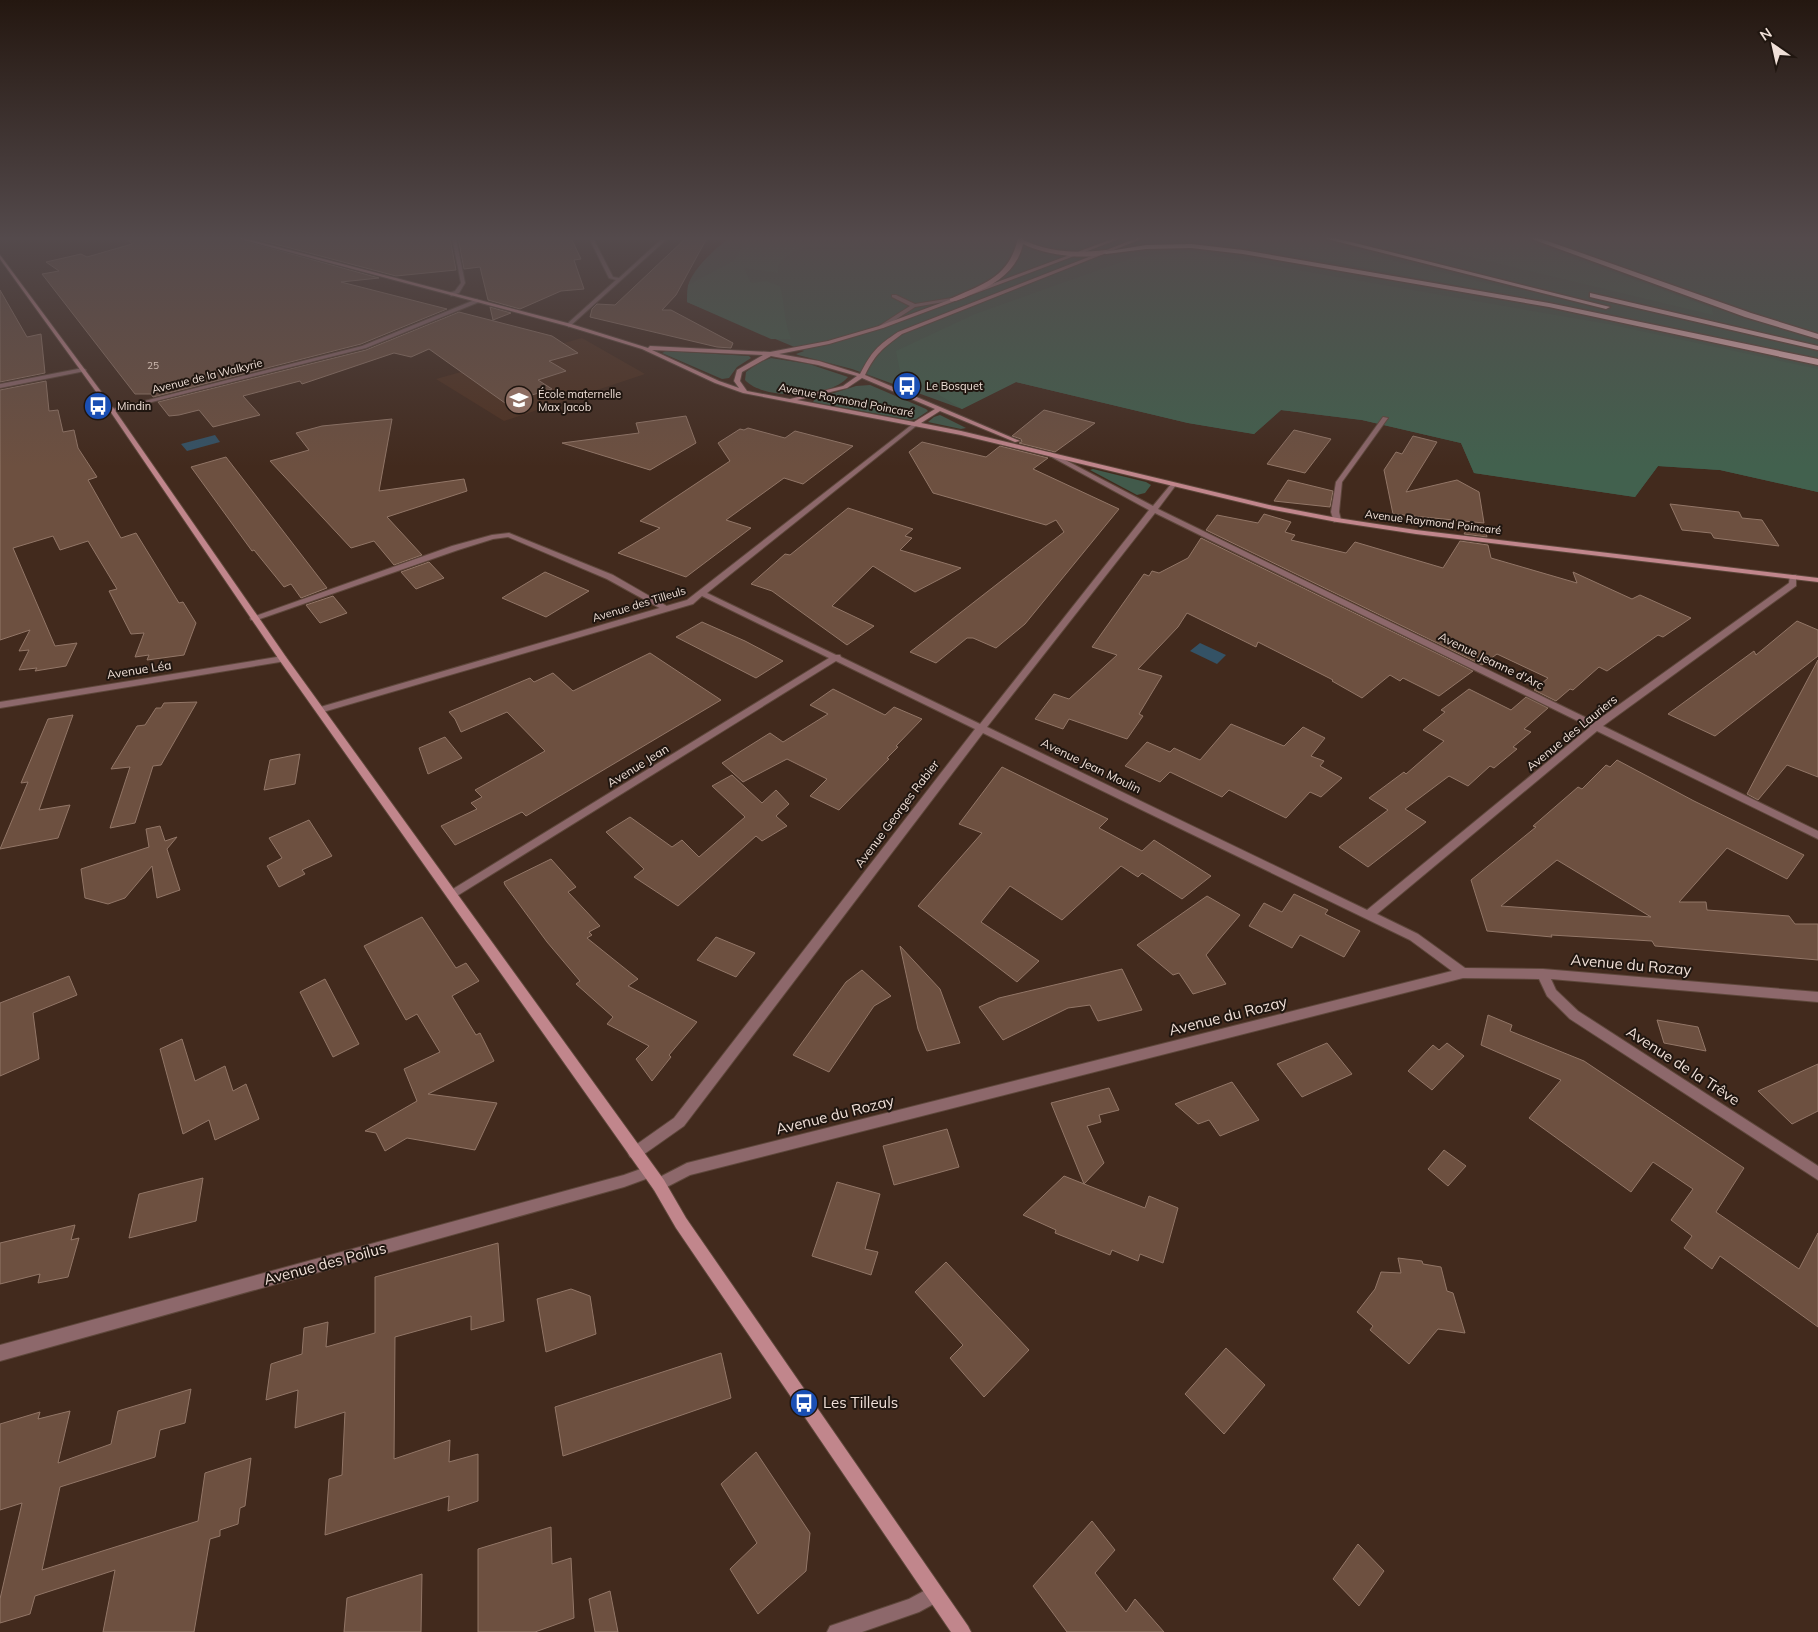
<svg xmlns="http://www.w3.org/2000/svg" width="1818" height="1632" viewBox="0 0 1818 1632" font-family="Mulish,sans-serif">
  <style>
    .built { fill: #4f3120 }
    .green { fill: #425a4b }
    .forest { fill: #42614e }
    .water { fill: #345265 }
    .building { fill: #6d5040; stroke: #927667; fill-rule: evenodd }
    .lines { fill: none; stroke-linecap: round; stroke-linejoin: round }
    .lane-casing { stroke: #5e473b; stroke-width: 2 }
    .street-casing { stroke: #5e473b; stroke-width: 2 }
    .secondary-casing { stroke: #5e473b; stroke-width: 2 }
    .primary-casing { stroke: #5e473b; stroke-width: 3 }
    .highway-casing { stroke: #5e473b; stroke-width: 3 }
    .lane { fill: #8d686b; fill-rule: evenodd }
    .street { fill: #8d686b; fill-rule: evenodd }
    .secondary { fill: #c1868c; fill-rule: evenodd }
    .primary { fill: #e99da5; fill-rule: evenodd }
    .highway { fill: #f6bfc3; fill-rule: evenodd }
    .labels { text-anchor: middle; stroke-width: 4; stroke-linejoin: round; paint-order: stroke }
    .number-label { font-size: 10px; fill: #cfbcb2 }
    .far-street-label { font-size: 11px; fill: #f0e0d8; stroke: #201610 }
    .far-poi-label { font-size: 11px; fill: #f0e0d8; stroke: #201610; text-anchor: start }
    .street-label { font-size: 12px; fill: #f0e0d8; stroke: #201610 }
    .near-street-label { font-size: 15px; fill: #f0e0d8; stroke: #201610 }
    .near-poi-label { font-size: 15px; fill: #f0e0d8; stroke: #201610; text-anchor: start }
  </style>
  <rect width="100%" height="100%" fill="#422a1d"/>
  <polygon class="built" points="582,338 645,374 504,421 436,379"/>
  <g class="green">
    <path d="M730,238H1818V492L1720,470L1658,466L1635,497L1474,473L1461,443L1362,420L1281,410L1254,434L1188,423L1016,382L962,409L852,369L798,355L796,354L804,351L687,302C687,297 687,291 688,286C691,271 717,246 730,238Z"/>
    <polygon points="666,351 749,356 751,358 737,367 729,378 722,379 662,353"/>
    <path d="M771,358L809,364L848,377C831,398 764,401 745,380L746,372L758,363Z"/>
    <polygon points="870,385 926,409 928,411 916,419 910,420 813,402 815,399 856,386"/>
    <polygon points="940,415 966,428 961,429 928,422 934,417"/>
    <polygon points="1093,469 1146,482 1151,485 1145,493 1137,495 1090,470"/>
  </g>
  <g class="forest">
    <path d="M738,238H877L875,241C866,243 857,246 848,247C818,249 801,239 778,265V273L744,268L751,283L766,281L780,286C785,304 784,322 791,339H771L687,302L688,285L735,260L742,247Z"/>
    <polygon points="1033,238 1103,238 1074,249 1052,246"/>
    <polygon points="1205,238 1300,238 1515,290 1483,290"/>
    <polygon points="1392,238 1518,238 1712,308 1713,315"/>
    <polygon points="1194,252 1608,324 1818,369 1818,492 1720,470 1658,466 1635,497 1474,473 1461,443 1362,420 1281,410 1254,434 1188,423 1016,382 962,409 900,371 896,351 975,314 1138,256"/>
  </g>
  <g class="water">
    <polygon points="215,435 220,442 187,451 181,444"/>
    <polygon points="1200,643 1226,655 1217,664 1190,651"/>
  </g>
  <g class="building">
    <polygon points="126,238 234,238 379,278 341,282 447,309 361,344 153,397 151,394 135,394 42,274 59,271 46,262 81,254 87,257 132,244"/>
    <polygon points="252,238 450,238 456,270 396,276"/>
    <polygon points="458,238 571,238 581,259 574,260 584,289 561,291 520,309 488,300 480,267 464,269"/>
    <polygon points="686,238 707,238 676,295 662,310 671,310 733,343 731,348 717,347 590,317 592,309 597,304 615,305"/>
    <polygon points="0,290 27,337 41,334 45,373 0,382"/>
    <polygon points="490,307 511,313 493,320"/>
    <polygon points="459,312 552,336 578,353 549,361 566,371 538,380 552,389 505,403 429,349 411,357 394,353 314,380 302,384 300,381 243,396 260,415 213,427 199,410 179,415 169,416 158,402 366,350"/>
    <polygon points="46,381 49,411 58,410 63,432 74,430 78,448 97,477 88,480 121,538 136,533 179,603 183,602 196,623 184,655 147,660 149,655 135,657 144,633 131,634 109,591 117,589 88,541 60,550 53,536 13,548 55,646 77,643 66,666 35,671 37,668 19,670 29,650 19,651 30,630 0,640 0,390"/>
    <polygon points="1044,410 1095,423 1055,452 1019,443 1022,442 1021,439 1012,436"/>
    <polygon points="686,416 696,443 650,470 562,443 639,433 636,423"/>
    <polygon points="392,419 379,491 464,479 467,491 387,517 422,555 394,565 374,541 351,548 270,461 309,450 296,433 322,426"/>
    <polygon points="748,428 785,438 795,431 853,446 803,484 784,478 726,520 751,528 686,577 618,553 660,528 640,521 730,461 718,443 740,429 744,430"/>
    <polygon points="1294,430 1331,439 1305,473 1267,464"/>
    <polygon points="1413,436 1437,442 1406,492 1457,480 1479,492 1484,523 1393,514 1384,470 1396,452 1402,454"/>
    <polygon points="922,442 986,457 1000,446 1048,458 1033,469 1119,509 1025,624 996,648 973,638 967,638 936,663 910,652 1064,532 1056,520 1046,525 933,493 909,452"/>
    <polygon points="226,457 327,588 301,598 291,584 284,587 254,550 252,551 191,467"/>
    <polygon points="1288,480 1333,491 1330,507 1274,501"/>
    <polygon points="1670,504 1739,512 1742,518 1762,520 1779,546 1714,538 1711,533 1682,530"/>
    <polygon points="848,508 913,529 905,536 912,538 900,550 961,568 915,592 873,566 832,606 874,626 847,645 772,591 751,584 785,554 790,555"/>
    <polygon points="1264,514 1291,522 1285,532 1295,535 1291,540 1346,553 1355,542 1443,568 1460,541 1488,545 1491,558 1577,583 1573,572 1632,599 1640,595 1691,618 1663,637 1658,635 1607,671 1599,667 1573,690 1570,689 1556,701 1534,690 1548,678 1497,654 1482,665 1206,530 1217,515 1258,523"/>
    <polygon points="1470,524 1486,532 1487,537 1464,534"/>
    <polygon points="1201,538 1473,671 1439,696 1403,678 1400,681 1390,675 1362,698 1332,681 1333,680 1258,642 1256,647 1187,613 1178,627 1138,669 1162,676 1139,714 1143,716 1127,739 1069,719 1063,729 1035,719 1054,694 1069,699 1117,655 1092,647 1144,574 1149,576 1152,571 1159,573 1188,558"/>
    <polygon points="429,562 444,578 416,589 401,572"/>
    <polygon points="545,572 589,591 546,617 502,598"/>
    <polygon points="333,596 347,613 320,623 306,605"/>
    <polygon points="1797,621 1818,630 1818,656 1715,736 1668,714 1754,651 1756,655"/>
    <polygon points="702,622 745,641 783,661 756,678 676,637"/>
    <polygon points="650,653 721,700 526,816 522,812 455,845 441,826 477,809 471,803 482,797 475,790 545,751 507,712 461,732 455,719 449,712 530,678 534,682 553,673 573,691"/>
    <polygon points="1818,660 1818,777 1787,765 1758,800 1747,794"/>
    <polygon points="833,689 885,715 894,707 922,719 896,746 898,747 887,758 889,759 839,810 810,796 827,779 787,759 743,782 722,763 770,733 783,742 828,714 810,705"/>
    <polygon points="1469,689 1511,710 1526,697 1548,708 1524,729 1531,732 1513,747 1517,749 1494,768 1490,766 1468,786 1449,776 1405,809 1426,822 1368,867 1339,847 1388,810 1369,798 1404,772 1406,774 1444,741 1423,730 1445,712 1441,710"/>
    <polygon points="197,702 161,765 153,766 135,823 110,828 130,767 111,769 137,726 145,725 156,708 161,708 164,703"/>
    <polygon points="73,715 39,810 70,805 58,838 0,849 28,782 21,783 48,719"/>
    <polygon points="1231,724 1284,746 1303,727 1325,738 1311,756 1324,761 1320,766 1342,778 1321,797 1310,792 1286,818 1229,790 1222,797 1170,772 1160,782 1125,766 1147,742 1170,752 1174,748 1200,760"/>
    <polygon points="445,737 462,758 428,774 419,748"/>
    <polygon points="300,754 295,784 264,790 270,760"/>
    <path d="M1617,760L1694,801L1804,855L1787,879L1727,848L1679,902H1706L1707,910L1789,916L1795,924H1818V960L1655,946L1652,941L1551,935L1552,937L1487,931L1471,880L1536,827L1533,826L1578,787L1582,789L1606,765L1610,767ZM1557,860L1651,917L1501,906Z"/>
    <polygon points="1002,767 1108,819 1099,828 1142,851 1154,840 1211,876 1182,899 1142,873 1138,877 1121,866 1062,920 1010,886 981,922 1039,961 1017,982 918,906 982,833 959,824"/>
    <polygon points="732,775 762,803 776,790 789,804 776,816 787,826 762,841 756,836 678,906 634,877 644,869 606,832 630,817 672,847 682,840 699,857 745,817 712,786"/>
    <polygon points="309,820 332,856 302,870 305,874 279,887 267,866 282,858 269,838"/>
    <polygon points="160,826 165,841 177,837 167,849 180,890 157,898 152,866 125,898 108,904 85,898 81,869 149,847 146,829"/>
    <polygon points="551,859 576,887 568,892 600,926 589,932 592,935 587,938 638,979 628,986 697,1022 669,1055 671,1057 652,1081 636,1059 649,1046 607,1024 613,1017 576,984 580,981 547,942 505,885 504,882"/>
    <polygon points="1294,894 1328,910 1325,914 1360,931 1344,957 1300,935 1292,948 1249,926 1264,903 1282,912"/>
    <polygon points="1207,896 1240,915 1206,955 1226,984 1193,994 1179,973 1173,975 1137,945"/>
    <polygon points="422,917 456,968 466,963 479,981 452,996 476,1035 480,1033 494,1061 428,1094 497,1103 475,1150 407,1138 385,1151 376,1133 365,1131 417,1101 404,1069 440,1052 417,1014 406,1020 364,946"/>
    <polygon points="716,937 755,953 736,977 697,960"/>
    <polygon points="900,946 940,989 960,1043 927,1051 918,1029"/>
    <polygon points="1122,969 1142,1010 1098,1021 1090,1005 1068,1008 1003,1040 979,1007 999,998"/>
    <polygon points="862,970 891,996 874,1006 829,1072 793,1055 846,982"/>
    <polygon points="69,976 77,995 33,1013 39,1059 0,1076 0,1003"/>
    <polygon points="325,979 359,1044 333,1057 300,992"/>
    <polygon points="1488,1015 1512,1025 1510,1031 1584,1061 1744,1168 1716,1212 1799,1269 1818,1233 1818,1327 1720,1256 1712,1269 1684,1248 1692,1236 1671,1220 1693,1189 1653,1162 1631,1192 1529,1118 1561,1080 1481,1045"/>
    <polygon points="1657,1020 1698,1027 1706,1051 1664,1043"/>
    <polygon points="182,1039 195,1081 225,1066 233,1091 246,1084 259,1119 215,1140 209,1120 183,1134 160,1049"/>
    <polygon points="1327,1043 1352,1074 1302,1097 1277,1064"/>
    <polygon points="1447,1043 1464,1056 1432,1090 1408,1071 1433,1045 1439,1050"/>
    <polygon points="1818,1064 1818,1111 1792,1124 1758,1091"/>
    <polygon points="1232,1082 1259,1120 1220,1136 1209,1120 1198,1124 1175,1104"/>
    <polygon points="1109,1088 1119,1110 1099,1115 1101,1122 1087,1126 1104,1163 1084,1184 1051,1103"/>
    <polygon points="947,1129 959,1167 894,1185 883,1146"/>
    <polygon points="1444,1150 1466,1166 1448,1186 1428,1169"/>
    <polygon points="1064,1176 1145,1208 1149,1196 1178,1208 1163,1263 1140,1254 1138,1261 1112,1250 1110,1255 1055,1233 1056,1230 1023,1215"/>
    <polygon points="203,1178 196,1221 129,1238 139,1194"/>
    <polygon points="837,1182 880,1194 865,1249 878,1252 871,1275 812,1256"/>
    <polygon points="75,1225 71,1240 79,1238 68,1277 38,1283 40,1274 0,1284 0,1243"/>
    <polygon points="498,1243 504,1321 471,1330 471,1316 395,1337 394,1459 450,1440 449,1462 478,1454 478,1501 448,1511 449,1496 325,1535 329,1479 342,1475 345,1412 295,1428 298,1390 266,1400 271,1364 302,1354 304,1328 328,1322 326,1347 375,1333 375,1277"/>
    <polygon points="1398,1258 1422,1261 1423,1264 1441,1267 1447,1291 1453,1293 1465,1333 1438,1329 1409,1364 1370,1330 1373,1326 1357,1312 1375,1289 1381,1272 1401,1273"/>
    <polygon points="946,1262 1029,1350 984,1397 950,1358 963,1345 915,1292"/>
    <polygon points="571,1289 590,1296 596,1334 546,1352 537,1299"/>
    <polygon points="1226,1348 1265,1385 1224,1434 1185,1394"/>
    <polygon points="721,1353 731,1398 563,1456 555,1407"/>
    <polygon points="191,1389 185,1423 160,1430 155,1457 60,1487 42,1570 198,1521 205,1473 251,1458 245,1506 240,1508 238,1524 220,1530 220,1536 210,1539 194,1632 103,1632 115,1570 35,1596 30,1614 0,1623 0,1599 22,1503 0,1510 0,1424 40,1412 38,1419 70,1411 58,1463 111,1444 118,1411"/>
    <polygon points="756,1452 810,1533 806,1571 758,1614 730,1569 757,1543 721,1484"/>
    <polygon points="1092,1521 1115,1550 1095,1573 1126,1612 1135,1599 1164,1632 1067,1632 1033,1586"/>
    <polygon points="551,1527 552,1564 571,1558 574,1618 535,1632 478,1632 478,1549"/>
    <polygon points="1358,1544 1384,1571 1359,1606 1333,1579"/>
    <polygon points="422,1574 421,1632 344,1632 347,1598"/>
    <polygon points="610,1591 618,1632 595,1632 589,1599"/>
  </g>
  <g class="lines">
    <defs>
      <g id="lane">
        <polygon points="892,295 896,295 915,304 952,298 955,300 915,307 883,328 879,328 879,326 910,306 892,297"/>
        <polygon points="509,533 613,575 672,609 668,611 665,611 607,579 508,537 493,539 458,550 257,620 251,620 250,618 452,546 492,535"/>
      </g>
      <g id="street">
        <polygon points="452,238 456,238 465,283 459,293 451,296 449,293 455,291 461,283"/>
        <polygon points="589,238 593,238 613,277 619,278 663,238 668,238 569,327 566,325 567,324 616,280 609,278"/>
        <polygon points="477,299 479,302 366,348 112,412 109,410 362,346"/>
        <polygon points="83,368 86,370 85,371 0,388 0,384"/>
        <polygon points="1383,417 1388,418 1342,482 1339,512 1341,520 1334,522 1331,512 1336,482"/>
        <path d="M914,423L916,424V426L707,593L836,655H840L841,657L980,724L1149,510L1048,455L1047,454L1050,452L1153,506L1172,483H1176V485L1158,509L1595,722L1789,583L1790,575H1796V586L1603,726L1818,831V839L1597,731L1377,914L1418,934L1465,968L1543,969L1818,992V1002L1551,979L1556,990L1578,1011L1818,1166V1180L1570,1019L1547,996L1539,979L1463,978L690,1175L659,1191L654,1190L652,1185L654,1180L687,1163L1452,971L1410,940L983,733L684,1126L640,1157L635,1159L630,1157L628,1153L630,1149L674,1118L975,729L836,661L452,899L448,898L447,895L448,892L829,658L702,596L693,604L323,712H317L316,710L317,708L687,600ZM1155,513L1590,727L1367,910L987,727Z"/>
        <polygon points="283,656 286,657 286,661 0,708 0,702"/>
        <polygon points="649,1166 654,1168 656,1172 654,1176 624,1187 0,1361 0,1345 624,1175"/>
        <polygon points="935,1585 941,1588 944,1594 941,1600 919,1612 862,1632 827,1632 830,1626 909,1599"/>
      </g>
      <g id="secondary">
        <path d="M236,238H244L571,324L648,348L650,346L770,352L828,341L879,326L1115,238H1122L883,328L829,344L779,354L819,361L860,374C872,351 877,346 898,332L1137,238H1144L902,334C882,349 876,353 865,375L1020,441L1015,442L940,411L921,423L961,431L1269,505L1337,518L1416,530L1818,578V582L1416,534L1337,522L1269,509L961,435L743,393L715,383L642,349L567,326ZM652,350L763,355L737,370L734,381L739,388L719,381ZM771,356L818,365L857,376L843,386L790,399L747,391L740,381L742,372ZM862,378L935,409L914,422L797,400L847,388Z"/>
        <polygon points="0,255 114,409 286,657 664,1180 686,1218 968,1626 971,1632 951,1632 676,1228 654,1190 280,661 110,411 0,259"/>
      </g>
      <path id="primary" d="M1018,238H1024L1023,240C1051,253 1076,253 1106,250L1109,252C1089,262 1042,254 1023,244C1017,271 996,284 972,294C965,297 957,302 950,301V299C983,284 1009,278 1018,238Z"/>
      <g id="highway">
        <polygon points="1323,238 1335,238 1610,307 1606,309"/>
        <polygon points="1529,238 1539,238 1751,313 1818,334 1818,339 1745,317"/>
        <polygon points="1191,244 1243,250 1549,303 1818,359 1818,365 1549,307 1243,254 1191,248 1146,249 1106,254 1103,252 1146,245"/>
        <polygon points="1590,293 1818,346 1818,350 1590,297"/>
      </g>
    </defs>
    <use href="#lane" class="lane-casing"/>
    <use href="#street" class="street-casing"/>
    <use href="#secondary" class="secondary-casing"/>
    <use href="#primary" class="primary-casing"/>
    <use href="#highway" class="highway-casing"/>
    <use href="#lane" class="lane"/>
    <use href="#street" class="street"/>
    <use href="#secondary" class="secondary"/>
    <use href="#primary" class="primary"/>
    <use href="#highway" class="highway"/>
  </g>
  <linearGradient id="sky" x2="0" y2="1"><stop stop-color="#241710"/><stop offset="0.51" stop-color="#544a4c"/><stop offset="1" stop-color="#544a4c" stop-opacity="0"/></linearGradient>
  <rect width="1818" height="467" fill="url(#sky)"/>
  <defs>
    <symbol id="bus-disc" viewBox="-11 -11 22 22"><circle r="9.5" fill="#1a4fb4" stroke="#201610"/><path d="M-5-6H5V4H4V6H2V4H-2V6H-4V4H-5ZM-3.5-4V0h7V-4ZM-3.5 1.2v1.5H-2V1.2ZM2 1.2v1.5H3.5V1.2Z" fill="#fff"/></symbol>
    <symbol id="school-disc" viewBox="-11 -11 22 22"><circle r="9.5" fill="#8d6e63" stroke="#201610"/><path d="M0-5L7-2L0 1L-7-2ZM-4 1L0 2.5L4 1V4Q0 6-4 4Z" fill="#fff"/></symbol>
  </defs>
  <g fill-rule="evenodd">
    <use href="#bus-disc" x="891" y="370" width="32" height="32"/>
    <use href="#school-disc" x="503" y="384" width="32" height="32"/>
    <use href="#bus-disc" x="82" y="390" width="32" height="32"/>
    <use href="#bus-disc" x="788" y="1387" width="32" height="32"/>
  </g>
  <g class="labels">
    <g class="number-label">
      <text x="153" y="369">25</text>
    </g>
    <g class="far-street-label">
      <text transform="translate(207 376) rotate(-14)" y="4">Avenue de la Walkyrie</text>
      <text transform="translate(846 400) rotate(11)" y="4">Avenue Raymond Poincaré</text>
      <text transform="translate(1433 522) rotate(7)" y="4">Avenue Raymond Poincaré</text>
      <text transform="translate(639 604) rotate(-17)" y="4">Avenue des Tilleuls</text>
    </g>
    <g class="far-poi-label">
      <text x="926" y="390">Le Bosquet</text>
      <text x="538" y="398">École maternelle<tspan x="538" dy="13">Max Jacob</tspan></text>
      <text x="117" y="410">Mindin</text>
    </g>
    <g class="street-label">
      <text transform="translate(1491 661) rotate(26)" y="4">Avenue Jeanne d'Arc</text>
      <text transform="translate(139 670) rotate(-9)" y="4">Avenue Léa</text>
      <text transform="translate(1572 733) rotate(-39)" y="4">Avenue des Lauriers</text>
      <text transform="translate(638 766) rotate(-32)" y="4">Avenue Jean</text>
      <text transform="translate(1091 766) rotate(26)" y="4">Avenue Jean Moulin</text>
      <text transform="translate(897 814) rotate(-53)" y="4">Avenue Georges Rabier</text>
    </g>
    <g class="near-street-label">
      <text transform="translate(1631 965) rotate(5)" y="5">Avenue du Rozay</text>
      <text transform="translate(1228 1016) rotate(-14)" y="5">Avenue du Rozay</text>
      <text transform="translate(1683 1066) rotate(33)" y="5">Avenue de la Trêve</text>
      <text transform="translate(835 1115) rotate(-14)" y="5">Avenue du Rozay</text>
      <text transform="translate(325 1264) rotate(-15)" y="5">Avenue des Poilus</text>
    </g>
    <g class="near-poi-label">
      <text x="823" y="1408">Les Tilleuls</text>
    </g>
  </g>
  <g transform="translate(1773 45) rotate(326)" stroke="#201610" stroke-width="4" paint-order="stroke">
  <path d="M0-4L9 19L0 12L-9 19Z" fill="#f0e0d8"/>
  <text y="-8" font-size="14" font-weight="bold" text-anchor="middle" fill="#f0e0d8">N</text>
  </g>
</svg>
